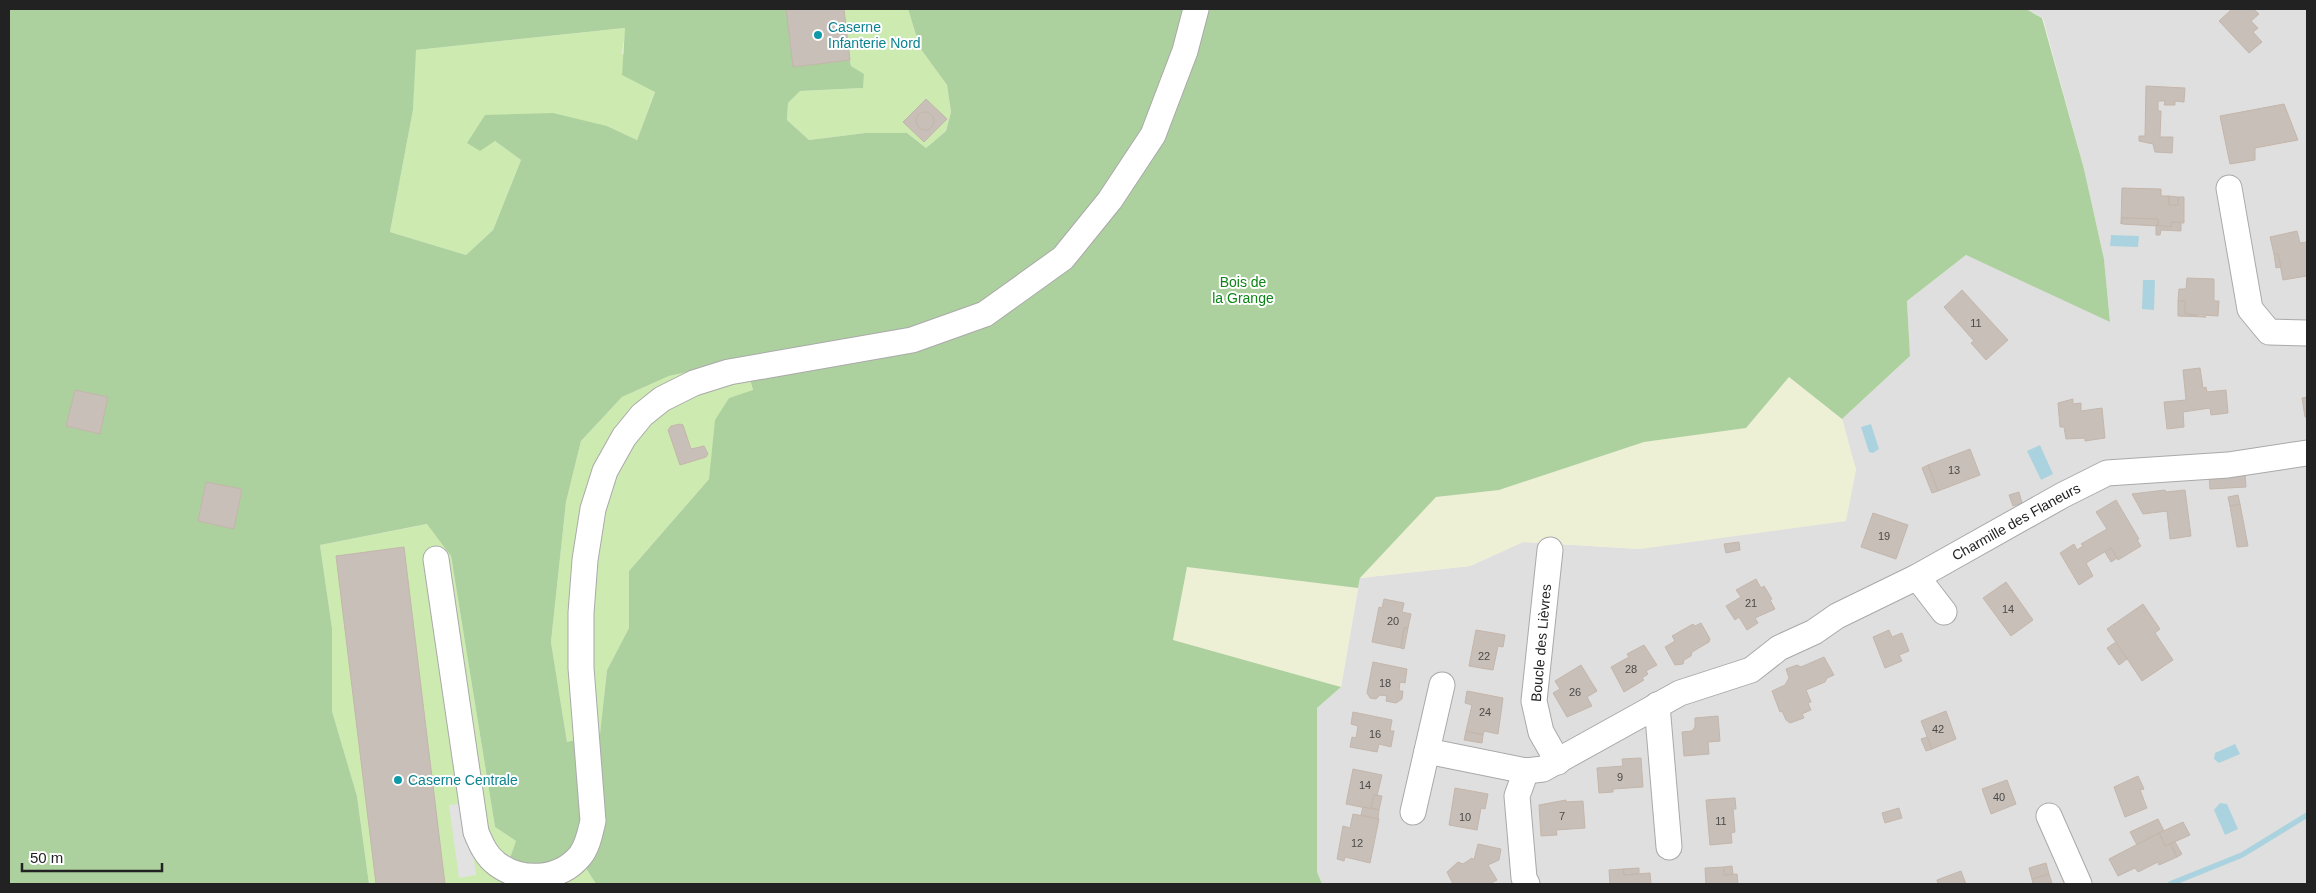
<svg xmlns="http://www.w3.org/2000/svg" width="2316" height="893" viewBox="0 0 2316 893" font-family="Helvetica,sans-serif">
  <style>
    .residential { fill: #e0dfdf }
    .farmland { fill: #eef0d5 }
    .grass { fill: #cdebb0 }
    .forest { fill: #add19e; fill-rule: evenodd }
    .parking { fill: #e2e2e2 }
    .water { fill: #aad3df }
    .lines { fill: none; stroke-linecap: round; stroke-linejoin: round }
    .stream { stroke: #aad3df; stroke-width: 5.5 }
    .building { fill: #c7bfb8; stroke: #c4b6ab }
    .minor-casing { stroke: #a9a9a9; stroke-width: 27 }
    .minor { stroke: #fff; stroke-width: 25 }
    .culture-dot { fill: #0f9aa8; stroke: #fff; stroke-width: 2 }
    .labels { text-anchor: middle; stroke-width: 4; stroke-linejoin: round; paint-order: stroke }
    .number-label { font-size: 11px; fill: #4b4948 }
    .culture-label { font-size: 14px; fill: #0d838f; stroke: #fff; text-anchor: start }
    .park-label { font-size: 14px; fill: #0c8416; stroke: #fff }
    .street-label { font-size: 14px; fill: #222; stroke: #fff }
  </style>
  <rect width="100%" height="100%" fill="#f2efe9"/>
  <polygon class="residential" points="2026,9 2307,9 2307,884 1322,884 1317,873 1317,708 1341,687 1360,578 1470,566 1523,542 1640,549 1856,470 1842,419 1910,356 1907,301 1966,255 2110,321 2104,259 2084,169 2043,18"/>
  <g class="farmland">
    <polygon points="1789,377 1842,419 1856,470 1846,521 1640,549 1523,542 1470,566 1360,578 1435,497 1499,490 1644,442 1746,428"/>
    <polygon points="1187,567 1358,588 1341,687 1172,640"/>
  </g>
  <g class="grass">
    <polygon points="840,9 908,9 920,48 947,85 951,112 946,131 926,148 907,133 865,133 809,140 787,120 788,103 800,91 863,88 851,66"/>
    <polygon points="626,28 622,53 655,91 637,140 607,126 495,141 521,160 493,230 466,255 390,232 413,110 415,50"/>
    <polygon points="744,360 753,391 729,398 713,457 709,479 629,571 629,628 607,670 600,735 567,742 551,642 566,502 581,441 622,397 669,376"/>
    <polygon points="428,524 451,556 495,827 516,841 502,880 504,884 369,884 357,796 332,711 332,628 320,545"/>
    <polygon points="579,857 596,884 612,884 528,884"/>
  </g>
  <path class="forest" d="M9,9H840L851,66L864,74L863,88L800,91L788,103L787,120L809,140L865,133H907L926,148L946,131L951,112L947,85L920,48L908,9H2026L2042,18L2084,169L2104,259L2110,322L1966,255L1907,301L1910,356L1842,419L1789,377L1746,428L1644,442L1499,490L1436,497L1360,578L1358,588L1187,567L1173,640L1341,687L1317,708V872L1322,884H596L579,857L528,884H504L502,880L516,841L495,827L451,556L427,524L320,545L332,628V711L357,796L369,884H9ZM625,28L622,75L655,92L637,140L607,126L553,113L485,115L467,143L480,151L495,141L521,160L493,230L466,255L390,232L413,110L416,50ZM744,360L753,390L729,398L715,420L709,479L629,571V628L607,670L600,734L567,742L551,642L566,502L581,441L622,397L669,376Z"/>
  <polygon class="parking" points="466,803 476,875 459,878 449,805"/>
  <g class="water">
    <polygon points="2111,235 2139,236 2138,247 2110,246"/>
    <polygon points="2143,280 2155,280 2154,310 2142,309"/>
    <polygon points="1871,424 1879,449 1873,453 1869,452 1861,427"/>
    <polygon points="2040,445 2053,474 2041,480 2027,451"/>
    <polygon points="2235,744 2240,754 2219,763 2214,759 2215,753"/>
    <polygon points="2220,803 2227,804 2238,829 2225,835 2214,810"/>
  </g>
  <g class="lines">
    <polyline class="stream" points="2170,884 2242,855 2307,815"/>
  </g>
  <g class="building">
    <polygon points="786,9 844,9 850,60 793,67"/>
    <polygon points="2232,9 2254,9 2259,14 2251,21 2258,28 2253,32 2262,42 2249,53 2219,21"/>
    <polygon points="2146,86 2185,88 2184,102 2175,101 2175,105 2164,105 2165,101 2158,101 2158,111 2161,111 2160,137 2173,137 2172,153 2155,152 2153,144 2139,141 2139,136 2145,136"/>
    <polygon points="926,99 947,119 924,142 903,122"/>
    <polygon points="2284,104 2298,140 2255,148 2255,160 2230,164 2220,116"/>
    <circle cx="925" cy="121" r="9"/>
    <polygon points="2122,188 2161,189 2161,196 2169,196 2169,205 2178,205 2178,197 2184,197 2184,223 2171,222 2171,227 2158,226 2158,219 2122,218 2121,224"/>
    <polygon points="2169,196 2178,197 2178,205 2169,205"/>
    <polygon points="2122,218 2158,219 2158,226 2122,224"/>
    <polygon points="2171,222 2181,222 2181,231 2161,230 2160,235 2156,235 2156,225 2171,227"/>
    <polygon points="2297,231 2300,243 2307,242 2307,276 2283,280 2278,254 2274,254 2270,237"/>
    <polygon points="2274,254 2278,254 2281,267 2276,268"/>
    <polygon points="2187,278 2214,279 2214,301 2219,301 2218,316 2185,314 2185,301 2178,301 2179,289 2186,289"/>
    <polygon points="1962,290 2008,340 1986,360 1971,343 1974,341 1944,307"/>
    <polygon points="2178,301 2185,301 2185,314 2206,317 2178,316"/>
    <polygon points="2200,368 2203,388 2206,387 2207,392 2226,390 2228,413 2211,415 2210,408 2183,412 2184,427 2167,429 2164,402 2186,400 2183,370"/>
    <polygon points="75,390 108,397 100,434 66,426"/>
    <polygon points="2307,397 2307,417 2305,417 2302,398"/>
    <polygon points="2073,399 2073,404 2081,403 2081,411 2102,408 2105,438 2085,441 2085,438 2066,439 2064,427 2060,427 2058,403"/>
    <polygon points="680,424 683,425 691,449 704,446 708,454 706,457 680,465 668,430 671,426"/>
    <polygon points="1970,449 1980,475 1938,491 1928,465"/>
    <polygon points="1928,465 1938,491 1932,493 1922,468"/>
    <polygon points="2245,474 2246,487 2210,489 2209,476"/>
    <polygon points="206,482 242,489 234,529 198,521"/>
    <polygon points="2165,490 2166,492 2185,490 2191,536 2170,539 2167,511 2143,514 2132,494"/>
    <polygon points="2019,492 2022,503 2013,506 2009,495"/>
    <polygon points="2238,495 2240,504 2230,506 2228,497"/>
    <polygon points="2116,500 2139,539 2137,540 2141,546 2118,560 2111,548 2086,563 2093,576 2079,585 2060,553 2074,544 2077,550 2083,546 2081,544 2107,529 2096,512"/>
    <polygon points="2240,504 2248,546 2237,547 2230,506"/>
    <polygon points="1873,513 1908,525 1896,559 1861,547"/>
    <polygon points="1739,542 1740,550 1726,553 1724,544"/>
    <polygon points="404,547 445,884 376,884 336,556"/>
    <polygon points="2111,548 2117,558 2111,562 2105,552"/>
    <polygon points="1756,579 1761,588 1764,586 1772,599 1770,600 1775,609 1755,618 1758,623 1747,630 1739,617 1735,620 1726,606 1741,597 1736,590"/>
    <polygon points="2006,582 2033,620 2011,636 1983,598"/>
    <polygon points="1384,599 1404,603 1402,612 1411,614 1408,628 1404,628 1401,648 1372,642 1379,607 1382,608"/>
    <polygon points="2143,604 2160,629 2155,633 2173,660 2142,681 2107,629"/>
    <polygon points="1701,623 1710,639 1709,642 1692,652 1691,656 1684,660 1683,664 1675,665 1665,647 1675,641 1672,636 1693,624 1695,626"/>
    <polygon points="1404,628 1408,628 1404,649 1401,648"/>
    <polygon points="1476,630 1505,635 1503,647 1498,646 1493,670 1469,666"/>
    <polygon points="1889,630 1892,637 1902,633 1909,651 1899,655 1902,661 1885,668 1873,637"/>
    <polygon points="2116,642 2127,659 2119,665 2107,648"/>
    <polygon points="1644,645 1657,665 1646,671 1648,674 1642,678 1644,680 1624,692 1611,667 1629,657 1627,654"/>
    <polygon points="1824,657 1834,675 1827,678 1825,682 1806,690 1811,702 1808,703 1811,710 1802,714 1804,718 1790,723 1786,720 1782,711 1780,712 1772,691 1785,685 1789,678 1786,669 1797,665 1801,667"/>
    <polygon points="1373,662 1407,669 1405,683 1400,682 1399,691 1403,691 1402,699 1396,703 1386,701 1387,696 1380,695 1376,699 1370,698 1367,693"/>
    <polygon points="1581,665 1597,691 1587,697 1592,706 1567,717 1553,693 1560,689 1555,681"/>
    <polygon points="1467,691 1503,698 1498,734 1484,731 1483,735 1466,731 1472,705 1465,703"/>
    <polygon points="1946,711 1956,739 1932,749 1921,721"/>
    <polygon points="1353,712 1392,720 1390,731 1394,731 1391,747 1379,744 1377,752 1350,747 1352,737 1356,738 1358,726 1351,724"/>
    <polygon points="1718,716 1720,741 1708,742 1709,754 1684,756 1682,732 1692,731 1695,727 1695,718"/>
    <polygon points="1466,731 1483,735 1482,743 1464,740"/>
    <polygon points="1927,737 1932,749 1926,751 1921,739"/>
    <polygon points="1641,758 1643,787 1613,789 1613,792 1599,793 1597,768 1623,766 1622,759"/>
    <polygon points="1353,769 1382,775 1377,796 1374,795 1371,809 1346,804"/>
    <polygon points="2138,776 2144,789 2140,790 2147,808 2125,817 2114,787"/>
    <polygon points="2007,780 2016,804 1991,814 1982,789"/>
    <polygon points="1455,788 1488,794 1485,809 1481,808 1477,830 1449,825"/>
    <polygon points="1374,795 1382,796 1379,810 1371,808"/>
    <polygon points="1735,798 1736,809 1733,809 1735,832 1731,833 1732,843 1710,845 1706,800"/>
    <polygon points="1566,800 1566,802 1583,801 1585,828 1556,830 1557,835 1541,836 1539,805"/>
    <polygon points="1363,807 1379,810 1378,819 1361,815"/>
    <polygon points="1899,808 1902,818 1885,823 1882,813"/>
    <polygon points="1353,814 1379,819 1370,863 1345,857 1344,861 1337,859 1343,826 1350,828"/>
    <polygon points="2158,819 2164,831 2137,845 2130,832"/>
    <polygon points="2183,822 2190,835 2165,846 2159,833"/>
    <polygon points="2159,833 2165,846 2170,844 2177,857 2159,865 2158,862 2138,872 2135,868 2118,876 2109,859"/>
    <polygon points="2175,842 2182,854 2177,857 2171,844"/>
    <polygon points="1478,844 1501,849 1499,860 1488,865 1497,880 1489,884 1453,884 1447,872 1458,862 1463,864 1472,858 1474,860"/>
    <polygon points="2046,863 2049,874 2032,879 2029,868"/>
    <polygon points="1732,866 1733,874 1724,875 1724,867"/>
    <polygon points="1724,867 1724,875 1737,874 1738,884 1706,884 1705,868"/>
    <polygon points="1639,868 1639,874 1624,875 1623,869"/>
    <polygon points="1623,869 1624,875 1650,873 1651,884 1610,884 1609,870"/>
    <polygon points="1961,871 1966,884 1938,884 1937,880"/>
    <polygon points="2049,874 2052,883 2033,884 2032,879"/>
  </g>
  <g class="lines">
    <defs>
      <g id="minor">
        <polyline points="2229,188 2250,309 2269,332 2307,333"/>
        <polyline points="1550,550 1534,701 1541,732 1558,762"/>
        <path d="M436,559L476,832C481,844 486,856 497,864C521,882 559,881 580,856C588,846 590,833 593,821L581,668V613L585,560L593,509L605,471L624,437L642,415L662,399L694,383L729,372L912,340L985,314L1063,258L1110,200L1153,135L1185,51L1196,9"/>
        <polyline points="1917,577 1944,612"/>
        <polyline points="1657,705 1669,847"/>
        <path id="s1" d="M1427,751L1526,771L1543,769L1680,693L1751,670L1779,648L1814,632L1837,616L1917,577L2063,495L2107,473L2228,465L2307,453"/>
        <polyline points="1526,771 1517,796 1524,878 1527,884"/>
        <polyline points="1413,812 1442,685"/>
        <polyline points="2049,816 2079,884"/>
      </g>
    </defs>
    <use href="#minor" class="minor-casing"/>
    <use href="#minor" class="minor"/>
  </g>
  <g class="culture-dot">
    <circle cx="818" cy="35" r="5"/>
    <circle cx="398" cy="780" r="5"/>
  </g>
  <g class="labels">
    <g class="number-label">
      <text x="1976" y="327">11</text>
      <text x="1954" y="474">13</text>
      <text x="1884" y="540">19</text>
      <text x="1751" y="607">21</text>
      <text x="2008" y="613">14</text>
      <text x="1393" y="625">20</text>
      <text x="1484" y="660">22</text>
      <text x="1631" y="673">28</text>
      <text x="1385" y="687">18</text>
      <text x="1575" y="696">26</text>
      <text x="1485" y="716">24</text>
      <text x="1938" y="733">42</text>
      <text x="1375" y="738">16</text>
      <text x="1620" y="781">9</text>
      <text x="1365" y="789">14</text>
      <text x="1999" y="801">40</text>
      <text x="1562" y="820">7</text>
      <text x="1465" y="821">10</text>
      <text x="1721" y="825">11</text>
      <text x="1357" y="847">12</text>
    </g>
    <g class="culture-label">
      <text x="828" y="32">Caserne<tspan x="828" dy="16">Infanterie Nord</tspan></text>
      <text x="408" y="785">Caserne Centrale</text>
    </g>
    <g class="park-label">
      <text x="1243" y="287">Bois de<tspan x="1243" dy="16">la Grange</tspan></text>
    </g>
    <g class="street-label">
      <text dy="5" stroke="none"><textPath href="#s1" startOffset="654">Charmille des Flaneurs</textPath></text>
      <text transform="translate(1541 643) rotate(-85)" y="5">Boucle des Lièvres</text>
    </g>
  </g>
  <rect width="2316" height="893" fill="none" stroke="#222222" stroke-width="20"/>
  <path d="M22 863v8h140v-8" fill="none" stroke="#222222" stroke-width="2.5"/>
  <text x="30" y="863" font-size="15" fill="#222222" stroke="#ffffff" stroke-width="4" paint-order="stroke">50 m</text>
</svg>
